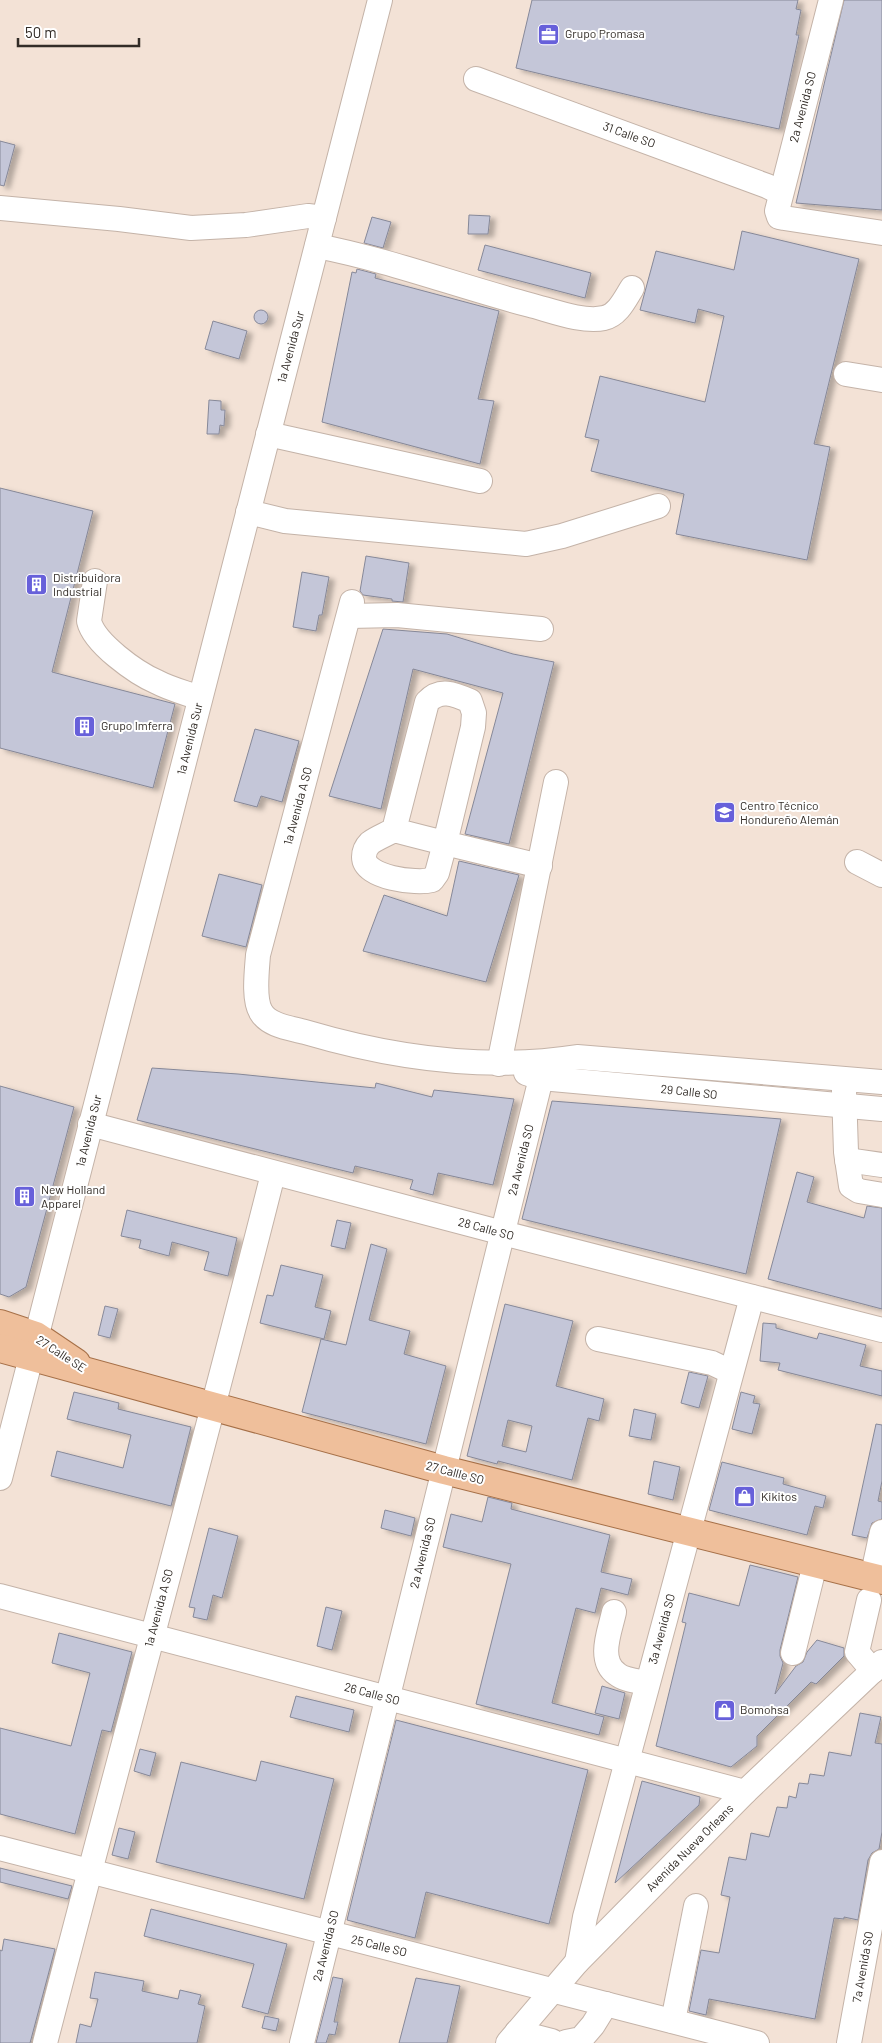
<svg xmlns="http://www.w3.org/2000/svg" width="882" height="2043" viewBox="0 0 882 2043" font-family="Barlow,sans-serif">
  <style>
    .building { fill: #c4c6d8; stroke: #868898; fill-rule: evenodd; filter: url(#shadow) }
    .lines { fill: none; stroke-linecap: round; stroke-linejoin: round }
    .minor-casing { stroke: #c4b3a8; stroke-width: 26 }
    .major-casing { stroke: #a67048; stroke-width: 30 }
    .minor { stroke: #fff; stroke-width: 24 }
    .major { stroke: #efbf9b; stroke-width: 28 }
    .labels { text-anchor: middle; stroke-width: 4; stroke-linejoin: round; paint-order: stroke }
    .poi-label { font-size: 12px; fill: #322c27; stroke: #fff; text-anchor: start }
    .street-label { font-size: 12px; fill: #322c27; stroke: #fff }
  </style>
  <defs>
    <filter id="shadow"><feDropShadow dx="5.5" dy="3" stdDeviation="2.5" flood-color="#0004"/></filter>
  </defs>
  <rect width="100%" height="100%" fill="#f3e2d6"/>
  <g class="building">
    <polygon points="532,0 798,0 796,9 801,10 796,35 799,35 779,129 708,114 516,68"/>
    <polygon points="844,0 882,0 882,210 796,203"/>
    <polygon points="0,141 15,145 4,186 0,185"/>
    <polygon points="469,215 490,216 488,234 468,234"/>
    <polygon points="372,217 391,222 383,248 364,243"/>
    <polygon points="742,231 859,259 814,444 830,447 807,560 676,534 684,494 591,471 599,440 585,437 600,376 705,402 724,316 698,309 695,323 640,310 656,251 734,270"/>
    <polygon points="485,245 591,273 585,298 478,270"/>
    <polygon points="357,269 376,274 375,278 499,311 478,399 494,401 480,464 322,422 352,272 356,273"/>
    <circle cx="261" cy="317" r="7"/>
    <polygon points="213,321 247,331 239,359 205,349"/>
    <polygon points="209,400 221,401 221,410 225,410 224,426 220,425 219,434 207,434"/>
    <polygon points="0,488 93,511 52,672 175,704 153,788 0,748"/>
    <polygon points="366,556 409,563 403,602 392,601 392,599 363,595 360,591"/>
    <polygon points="302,572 329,577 322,615 319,615 316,631 293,627"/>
    <polygon points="383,629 447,634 513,654 554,662 509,844 465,834 503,693 413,669 381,809 329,796"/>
    <polygon points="255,729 299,741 282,802 261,796 257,807 234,801"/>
    <polygon points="459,861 519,875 486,982 363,951 384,895 447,916"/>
    <polygon points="219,874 262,885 246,947 202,936"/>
    <polygon points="152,1068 238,1074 375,1088 376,1083 432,1097 434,1090 514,1099 493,1185 438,1173 433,1195 410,1189 413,1180 355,1166 353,1173 137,1120"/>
    <polygon points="0,1086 74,1107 26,1287 9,1297 0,1294"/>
    <polygon points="552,1101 781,1119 746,1274 522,1219"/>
    <polygon points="797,1172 814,1177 807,1202 864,1218 867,1206 882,1208 882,1309 768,1279"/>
    <polygon points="127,1210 237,1238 228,1276 204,1270 209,1252 172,1242 169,1256 139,1248 141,1240 121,1236"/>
    <polygon points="337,1220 351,1223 345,1249 331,1246"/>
    <polygon points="371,1244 387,1249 369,1320 410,1331 404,1354 446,1366 426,1444 302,1412 321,1339 346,1345"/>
    <polygon points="281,1265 323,1275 315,1307 331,1311 324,1339 260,1323 267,1295 273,1296"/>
    <path d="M505,1304L573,1321L556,1386L604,1399L599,1421L588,1418L572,1480L498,1461L497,1464L467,1456ZM508,1420L532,1426L526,1452L502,1446Z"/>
    <polygon points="105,1306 118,1309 110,1338 98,1335"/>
    <polygon points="763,1323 776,1324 776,1328 817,1339 819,1333 866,1345 860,1366 882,1371 882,1396 778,1370 780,1363 760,1361"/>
    <polygon points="689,1372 708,1376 699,1408 681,1403"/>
    <polygon points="74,1392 119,1403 118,1409 191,1427 171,1506 51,1476 57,1451 123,1468 131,1435 67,1419"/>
    <polygon points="741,1392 755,1396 753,1403 760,1404 752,1434 732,1429"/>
    <polygon points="634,1409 656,1414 651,1440 629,1436"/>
    <polygon points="876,1424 882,1425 882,1481 878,1501 882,1502 882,1519 872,1523 867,1538 852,1535"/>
    <polygon points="654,1461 680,1467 673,1500 648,1494"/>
    <polygon points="722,1462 784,1478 783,1484 826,1496 823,1508 815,1506 807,1535 709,1510"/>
    <polygon points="488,1497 512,1503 511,1509 610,1535 601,1572 632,1579 628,1595 601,1588 595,1613 576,1608 552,1703 604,1717 599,1735 476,1704 511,1564 443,1547 451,1514 482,1522"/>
    <polygon points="385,1510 415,1518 411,1536 381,1528"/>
    <polygon points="209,1528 238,1536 222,1598 213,1595 207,1620 193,1617 195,1608 189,1607"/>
    <polygon points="750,1565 798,1577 780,1650 780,1656 783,1663 775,1694 796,1666 803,1662 807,1652 817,1640 844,1648 844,1656 816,1684 811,1682 757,1736 757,1746 731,1767 656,1746 686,1623 682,1622 689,1593 739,1606"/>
    <polygon points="326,1607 342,1611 332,1650 317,1646"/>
    <polygon points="59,1633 132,1652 111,1732 102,1730 75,1834 0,1814 0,1728 71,1746 90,1673 52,1663"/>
    <polygon points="602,1686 625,1693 619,1719 595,1713"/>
    <polygon points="296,1696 354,1710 349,1732 290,1717"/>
    <polygon points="860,1713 881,1717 875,1743 882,1744 882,1832 879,1849 872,1853 868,1860 858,1920 844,1917 844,1919 834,1918 815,2019 709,1999 706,2015 689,2011 701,1950 719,1953 730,1897 721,1895 729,1857 746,1860 751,1833 769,1837 777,1807 787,1808 789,1796 796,1798 799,1783 808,1784 810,1774 824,1776 829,1752 851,1756"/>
    <polygon points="396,1720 588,1770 549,1924 426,1892 415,1938 347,1920"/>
    <polygon points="140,1749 156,1753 150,1776 134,1771"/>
    <polygon points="261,1761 334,1779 304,1899 156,1862 181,1762 256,1781"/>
    <polygon points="642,1781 700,1797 699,1805 615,1883"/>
    <polygon points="119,1828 135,1832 128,1859 112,1855"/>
    <polygon points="0,1868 72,1886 68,1899 0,1882"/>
    <polygon points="151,1909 287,1944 268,2014 242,2007 254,1964 144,1936"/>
    <polygon points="4,1939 55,1949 30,2043 0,2043 0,1950 2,1951"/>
    <polygon points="95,1972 144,1981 142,1991 178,1999 180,1990 201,1995 198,2004 205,2006 197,2043 76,2043 80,2024 91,2027 98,1999 90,1998"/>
    <polygon points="333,1977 343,1979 334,2022 338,2022 335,2035 329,2034 326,2043 316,2043"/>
    <polygon points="416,1978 460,1986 447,2043 399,2043"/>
    <polygon points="265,2016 279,2019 276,2031 262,2028"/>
  </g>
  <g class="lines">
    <defs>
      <g id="minor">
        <polyline points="831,0 777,211 779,217 784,218 882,233"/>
        <polyline points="476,79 767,186 781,193"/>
        <polyline points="0,208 119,219 191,228 246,225 308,216 324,218"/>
        <path d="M317,246C389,260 458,286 530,305C550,310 583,323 604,318C618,315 625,299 632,288"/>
        <polyline points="846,374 882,380"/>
        <polyline points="268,434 480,481"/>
        <polyline points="248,512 285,521 526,544 562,536 658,506"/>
        <path d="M95,581L89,621C94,643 136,673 157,682C170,689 186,693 200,698"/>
        <path d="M352,602L258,955C257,970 253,999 261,1012C269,1026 291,1028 305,1032C393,1058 486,1071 577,1057L882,1082"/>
        <polyline points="349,616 397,615 541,629"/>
        <path d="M394,830L427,702C440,688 454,694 470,701L474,713L473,727L445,843L437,873L432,880C416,884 364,878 364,857C364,852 366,847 370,843C377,838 387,834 394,830C442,843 491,854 540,866"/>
        <polyline points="857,862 882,875"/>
        <polyline points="499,1064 556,782"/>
        <polyline points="526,1073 541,1078 882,1109"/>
        <polyline points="844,1091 846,1152 851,1186 859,1191 882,1195"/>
        <polyline points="90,1124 503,1233 882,1330"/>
        <polyline points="847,1160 882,1165"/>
        <polyline points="598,1339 712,1363 731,1372"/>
        <polyline points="0,1478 380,0"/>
        <polyline points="872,1578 882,1532"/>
        <polyline points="0,1596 745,1792"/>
        <polyline points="869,1600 857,1652 873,1671"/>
        <path d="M614,1612C610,1631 597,1660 617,1674C624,1680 638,1681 647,1683"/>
        <polyline points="793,1653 815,1564"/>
        <polyline points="0,1848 757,2043"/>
        <polyline points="577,1962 585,1917 752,1297"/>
        <polyline points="673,2021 696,1906"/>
        <polyline points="517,2032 552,2041"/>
        <polyline points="566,2042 581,2039 593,2025 606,2004"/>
        <path d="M45,2043C120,1753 200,1464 273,1174"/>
        <polyline points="302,2043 545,1062"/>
        <polyline points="508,2043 577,1962 745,1792 882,1662"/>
        <polyline points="849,2043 882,1862"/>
      </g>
      <g id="major">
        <polyline points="0,1324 36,1336 76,1363"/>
        <polyline points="0,1348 444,1470 882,1580"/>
      </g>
    </defs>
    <use href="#minor" class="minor-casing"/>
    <use href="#major" class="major-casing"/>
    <use href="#minor" class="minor"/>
    <use href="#major" class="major"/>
  </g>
  <defs>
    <symbol id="office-square" viewBox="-11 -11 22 22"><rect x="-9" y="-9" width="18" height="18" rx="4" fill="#6760da" stroke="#fff"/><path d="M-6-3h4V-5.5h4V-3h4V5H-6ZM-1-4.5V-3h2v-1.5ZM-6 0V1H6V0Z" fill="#fff"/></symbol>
    <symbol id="building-square" viewBox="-11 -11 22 22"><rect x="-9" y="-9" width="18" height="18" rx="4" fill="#6760da" stroke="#fff"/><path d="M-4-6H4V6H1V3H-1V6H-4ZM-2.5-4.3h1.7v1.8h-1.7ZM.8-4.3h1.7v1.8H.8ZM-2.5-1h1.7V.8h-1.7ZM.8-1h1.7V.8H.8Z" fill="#fff"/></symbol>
    <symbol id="school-square" viewBox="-11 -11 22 22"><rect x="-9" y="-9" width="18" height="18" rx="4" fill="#6760da" stroke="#fff"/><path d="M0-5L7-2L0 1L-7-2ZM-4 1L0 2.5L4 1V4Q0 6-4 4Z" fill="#fff"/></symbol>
    <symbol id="shop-square" viewBox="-11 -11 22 22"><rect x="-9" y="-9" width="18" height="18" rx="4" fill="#6760da" stroke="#fff"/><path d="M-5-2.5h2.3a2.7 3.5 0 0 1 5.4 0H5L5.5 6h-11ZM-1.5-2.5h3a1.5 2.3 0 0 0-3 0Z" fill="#fff"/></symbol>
  </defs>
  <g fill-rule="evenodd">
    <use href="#office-square" x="536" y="22" width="25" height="25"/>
    <use href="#building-square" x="24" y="572" width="25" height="25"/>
    <use href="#building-square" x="72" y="714" width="25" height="25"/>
    <use href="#school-square" x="712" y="800" width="25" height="25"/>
    <use href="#building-square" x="12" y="1184" width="25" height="25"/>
    <use href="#shop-square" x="732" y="1484" width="25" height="25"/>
    <use href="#shop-square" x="712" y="1698" width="25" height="25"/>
  </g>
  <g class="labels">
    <g class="poi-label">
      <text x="565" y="38">Grupo Promasa</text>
      <text x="53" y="582">Distribuidora<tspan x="53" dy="14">Industrial</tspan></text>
      <text x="101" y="730">Grupo Imferra</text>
      <text x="740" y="810">Centro Técnico<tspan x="740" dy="14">Hondureño Alemán</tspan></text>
      <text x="41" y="1194">New Holland<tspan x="41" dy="14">Apparel</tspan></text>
      <text x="761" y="1501">Kikitos</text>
      <text x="740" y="1714">Bomohsa</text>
    </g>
    <g class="street-label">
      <text transform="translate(803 107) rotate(-75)" y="4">2a Avenida SO</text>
      <text transform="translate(629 135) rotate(20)" y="4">31 Calle SO</text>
      <text transform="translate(291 347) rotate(-75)" y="4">1a Avenida Sur</text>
      <text transform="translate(190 739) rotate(-76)" y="4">1a Avenida Sur</text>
      <text transform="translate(298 806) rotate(-75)" y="4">1a Avenida A SO</text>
      <text transform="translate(689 1092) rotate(6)" y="4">29 Calle SO</text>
      <text transform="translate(89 1131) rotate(-76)" y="4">1a Avenida Sur</text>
      <text transform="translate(521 1160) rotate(-76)" y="4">2a Avenida SO</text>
      <text transform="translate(486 1229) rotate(15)" y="4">28 Calle SO</text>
      <text transform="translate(61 1354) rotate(33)" y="4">27 Calle SE</text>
      <text transform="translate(455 1473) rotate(15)" y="4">27 Callle SO</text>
      <text transform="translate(423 1553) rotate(-76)" y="4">2a Avenida SO</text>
      <text transform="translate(159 1608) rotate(-75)" y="4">1a Avenida A SO</text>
      <text transform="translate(662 1629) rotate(-75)" y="4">3a Avenida SO</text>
      <text transform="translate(372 1694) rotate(15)" y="4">26 Calle SO</text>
      <text transform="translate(690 1848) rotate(-45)" y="4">Avenida Nueva Orleans</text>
      <text transform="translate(326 1946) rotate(-76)" y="4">2a Avenida SO</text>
      <text transform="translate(379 1946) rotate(14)" y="4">25 Calle SO</text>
      <text transform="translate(863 1967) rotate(-80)" y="4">7a Avenida SO</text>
    </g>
  </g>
  <path d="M18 38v8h121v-8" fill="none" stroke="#322c27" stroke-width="2.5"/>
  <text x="25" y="38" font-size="15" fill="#322c27" stroke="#ffffff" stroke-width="4" paint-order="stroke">50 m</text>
</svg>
